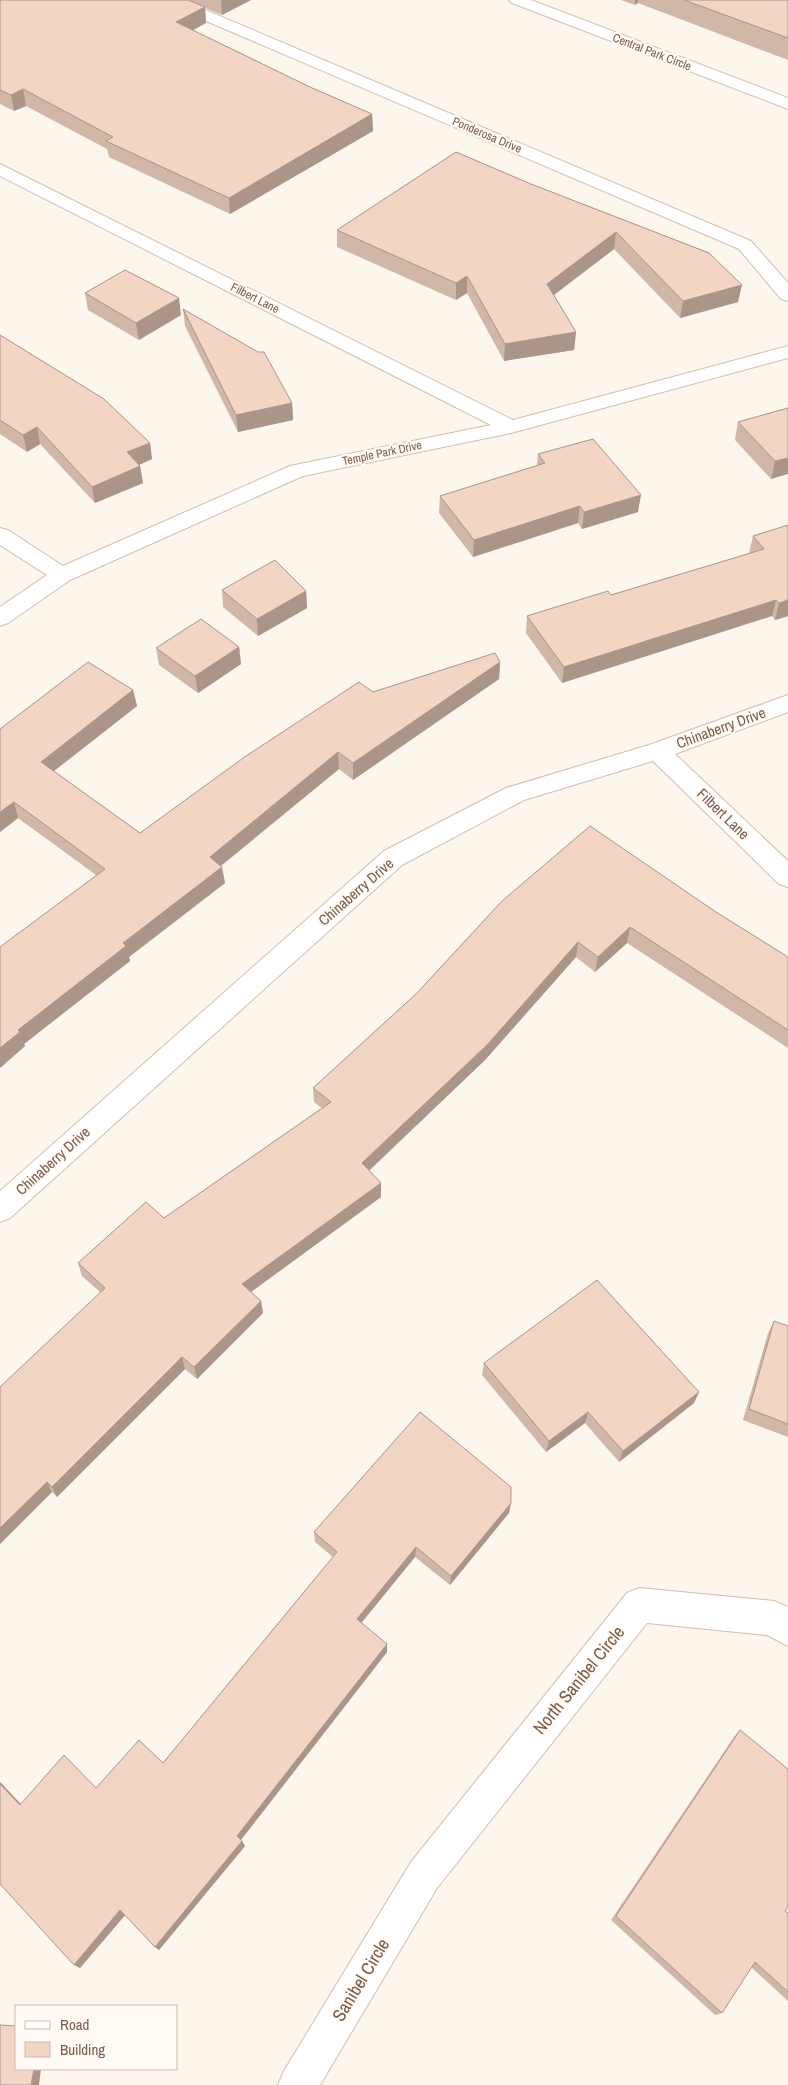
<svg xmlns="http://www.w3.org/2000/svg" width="788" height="2085" viewBox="0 0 788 2085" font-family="'Archivo Narrow',sans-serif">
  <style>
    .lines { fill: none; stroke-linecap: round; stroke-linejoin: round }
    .street-casing { stroke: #d1beb0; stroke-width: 2 }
    .street { fill: #fff; fill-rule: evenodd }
    .wall { fill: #d1b7a8 }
    .shaded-wall { fill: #aa9588 }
    .building { fill: #f3d5c3; stroke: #aa9588 }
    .labels { text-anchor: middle; stroke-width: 4.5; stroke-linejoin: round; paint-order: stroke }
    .far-street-label { font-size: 12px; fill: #7a5c4d; stroke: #fffaf3 }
    .street-label { font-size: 15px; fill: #7a5c4d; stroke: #fffaf3 }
    .near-street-label { font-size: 18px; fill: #7a5c4d; stroke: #fffaf3 }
  </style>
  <rect width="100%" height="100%" fill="#fdf6ec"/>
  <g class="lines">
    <defs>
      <g id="street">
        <polygon points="161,0 182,0 751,241 788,283 788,301 781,299 739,249 164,3"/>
        <polygon points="509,0 531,0 788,98 788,109 512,3"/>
        <polygon points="0,164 513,420 788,346 788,358 511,433 303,476 70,580 8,623 0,626 0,607 47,575 0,545 0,528 8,530 63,566 290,466 491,425 0,176"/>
        <polygon points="788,695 788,712 675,754 788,861 788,887 779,884 653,761 524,800 402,865 10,1218 0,1222 0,1191 384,851 506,788 649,745"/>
        <polygon points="639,1588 774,1601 788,1607 788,1646 767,1635 647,1623 437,1888 320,2085 278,2085 284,2071 411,1862 627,1593"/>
      </g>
    </defs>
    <use href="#street" class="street-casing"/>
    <use href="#street" class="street"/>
  </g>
  <g class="wall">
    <polygon points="0,0 251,0 222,15 205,8 206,23 193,30 310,87 372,114 373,131 230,214 109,157 107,149 26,106 14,111 0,104"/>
    <polygon points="621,0 788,0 788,60 638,3 635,5"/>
    <polygon points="531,184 709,253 738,302 680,318 614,249 554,295 576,332 574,350 504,361 467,293 456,300 337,247 337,230"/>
    <polygon points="85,293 181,315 139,340 88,310"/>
    <polygon points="183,309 292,403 293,420 238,432 185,326"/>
    <polygon points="0,335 150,443 152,459 139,465 140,466 143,483 95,503 40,444 27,452 0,434"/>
    <polygon points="788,408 771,479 735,440 738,422"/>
    <polygon points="538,454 638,512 582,529 578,523 473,557 439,513 440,496 537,466"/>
    <polygon points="788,525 788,616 775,620 772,616 562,683 526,633 527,616 611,595 749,554 749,553 753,536"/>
    <polygon points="222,590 306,591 307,608 258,636 223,607"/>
    <polygon points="239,647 241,664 198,693 159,665 156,648"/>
    <polygon points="500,662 499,679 353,780 339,769 221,866 225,883 129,957 130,961 24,1044 25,1046 0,1068 96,875 18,818 0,832 0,729 133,690 137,706 54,771 140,833 373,692"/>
    <polygon points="502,901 716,912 788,957 788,1048 627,943 595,972 576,957 485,1060 369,1171 381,1183 381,1197 251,1292 261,1301 263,1313 197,1379 185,1369 57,1497 52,1492 0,1544 100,1292 82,1276 78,1263 164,1218 322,1108 314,1102 313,1088 417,993"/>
    <polygon points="774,1321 788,1326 788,1437 743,1420 768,1333"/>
    <polygon points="484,1363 699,1392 694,1403 619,1462 585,1423 546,1452 482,1375"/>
    <polygon points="509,1513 450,1585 415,1557 361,1623 387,1652 241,1840 245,1846 159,1950 125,1915 80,1968 0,1884 0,1782 21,1804 96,1788 163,1763 333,1557 315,1542 314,1532"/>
    <polygon points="740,1730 785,1911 788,1913 788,2001 751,1967 722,2013 715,2015 611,1920 734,1737"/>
  </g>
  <g class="shaded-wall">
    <polygon points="221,0 251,0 222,15"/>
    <polygon points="635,0 638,0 638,3 635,5"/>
    <polygon points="205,7 206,23 178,38 176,22"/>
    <polygon points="23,89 26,106 14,111 11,95"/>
    <polygon points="372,114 373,131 230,214 229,198"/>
    <polygon points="616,232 614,249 546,301 547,284"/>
    <polygon points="467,276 467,293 456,300 456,283"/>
    <polygon points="742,285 738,302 680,318 683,301"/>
    <polygon points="179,298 181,315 139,340 136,323"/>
    <polygon points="576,332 574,350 504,361 505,344"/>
    <polygon points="292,403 293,420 238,432 236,415"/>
    <polygon points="37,427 40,444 27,452 23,435"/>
    <polygon points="150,443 152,459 130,469 127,452"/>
    <polygon points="788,458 788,474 771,479 775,461"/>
    <polygon points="140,466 143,483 95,503 92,487"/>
    <polygon points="641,495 638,512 582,529 584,512"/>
    <polygon points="580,506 578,523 473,557 474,540"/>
    <polygon points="306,591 307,608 258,636 257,619"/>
    <polygon points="776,600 772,616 562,683 564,667"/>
    <polygon points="788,600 788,616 775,620 779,603"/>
    <polygon points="239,647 241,664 198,693 195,676"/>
    <polygon points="500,662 499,679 353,780 353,763"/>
    <polygon points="133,690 137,706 45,778 41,762"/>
    <polygon points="338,752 339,769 212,873 210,857"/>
    <polygon points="14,802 18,818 0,832 0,812"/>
    <polygon points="222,867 225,883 129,957 130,961 24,1044 25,1046 0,1068 0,1048 18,1030 123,943"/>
    <polygon points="630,927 627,943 595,972 598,957"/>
    <polygon points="578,942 576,957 485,1060 362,1177 362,1163"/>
    <polygon points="381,1183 381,1197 244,1297 242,1284"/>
    <polygon points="261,1301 263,1313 197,1379 194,1367"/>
    <polygon points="182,1357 185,1369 57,1497 52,1487"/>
    <polygon points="699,1392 694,1403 619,1462 623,1451"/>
    <polygon points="588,1412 585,1423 546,1452 549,1441"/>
    <polygon points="47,1482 52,1492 0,1544 0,1528"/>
    <polygon points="511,1503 509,1513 450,1585 451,1576"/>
    <polygon points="416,1547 415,1557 358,1627 357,1619"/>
    <polygon points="387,1644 387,1652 240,1841 237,1836"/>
    <polygon points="0,1782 27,1811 20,1805 0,1784"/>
    <polygon points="242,1841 245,1846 159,1950 155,1947"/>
    <polygon points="120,1910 126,1914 80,1968 74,1965"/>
    <polygon points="34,2069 41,2069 39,2085 31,2085"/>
  </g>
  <g class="building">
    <polygon points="0,0 188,0 205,7 176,22 310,87 372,114 229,198 106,141 113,137 23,89 11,95 0,90"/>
    <polygon points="684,0 788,0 788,38"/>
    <polygon points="456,152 531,184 709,253 742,285 683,301 616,232 547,284 576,332 505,344 467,276 456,283 337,230"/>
    <polygon points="125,270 179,298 136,323 85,293"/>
    <polygon points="183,309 258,352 264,352 292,403 236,415"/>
    <polygon points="0,335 104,399 150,443 127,452 140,466 92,487 37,427 23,435 0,420"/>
    <polygon points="788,408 788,458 775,461 738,422"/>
    <polygon points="593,439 641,495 584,512 580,506 474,540 440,496 545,463 538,454"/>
    <polygon points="788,525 788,600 779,603 776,600 564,667 527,616 608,591 611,595 764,549 753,536"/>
    <polygon points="275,560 306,591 257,619 222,590"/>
    <polygon points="201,619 239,647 195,676 156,648"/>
    <polygon points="495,653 500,662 353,763 338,752 210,857 222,867 123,943 126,946 18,1030 20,1032 0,1048 0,947 105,869 14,802 0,812 0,729 88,662 133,690 41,762 140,833 246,756 359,682 373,692"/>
    <polygon points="590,826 716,912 788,957 788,1030 630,927 598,957 578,942 487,1045 362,1163 381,1183 242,1284 261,1301 194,1367 182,1357 52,1487 47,1482 0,1528 0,1387 105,1288 78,1263 146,1202 164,1218 331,1102 313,1088 417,993 502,901"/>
    <polygon points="597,1280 699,1392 623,1451 588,1412 549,1441 484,1363"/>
    <polygon points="774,1321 788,1326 788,1424 749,1409"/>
    <polygon points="420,1412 511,1487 511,1503 451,1576 416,1547 357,1619 387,1644 237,1836 242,1841 155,1947 120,1910 74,1965 0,1884 0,1784 20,1805 64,1755 96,1788 139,1740 163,1763 337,1552 314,1532"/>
    <polygon points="740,1730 788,1769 788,1907 785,1911 788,1913 788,1992 755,1962 722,2013 616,1916"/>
    <polygon points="0,2025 16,2026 16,2069 34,2069 31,2085 0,2085"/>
  </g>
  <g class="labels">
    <g class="far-street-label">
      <text transform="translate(652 52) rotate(21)" y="4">Central Park Circle</text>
      <text transform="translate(487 135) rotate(23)" y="4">Ponderosa Drive</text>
      <text transform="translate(255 298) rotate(27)" y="4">Filbert Lane</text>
      <text transform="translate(382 453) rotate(-12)" y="4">Temple Park Drive</text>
    </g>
    <g class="street-label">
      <text transform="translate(721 728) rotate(-20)" y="5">Chinaberry Drive</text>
      <text transform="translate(723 814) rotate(44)" y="5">Filbert Lane</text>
      <text transform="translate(356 892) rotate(-41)" y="5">Chinaberry Drive</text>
      <text transform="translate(53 1161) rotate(-42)" y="5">Chinaberry Drive</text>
    </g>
    <g class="near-street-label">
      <text transform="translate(579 1680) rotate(-51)" y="6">North Sanibel Circle</text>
      <text transform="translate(361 1980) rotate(-59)" y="6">Sanibel Circle</text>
    </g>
  </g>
  <rect x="15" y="2005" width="162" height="65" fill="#fffaf3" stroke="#cabbb1"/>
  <rect x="25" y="2021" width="25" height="8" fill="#ffffff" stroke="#cabbb1"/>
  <text x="60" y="2030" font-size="15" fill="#7a5c4d">Road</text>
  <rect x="25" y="2042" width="25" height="15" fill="#f3d5c3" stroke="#cabbb1"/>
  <text x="60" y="2055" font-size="15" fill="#7a5c4d">Building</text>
</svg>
